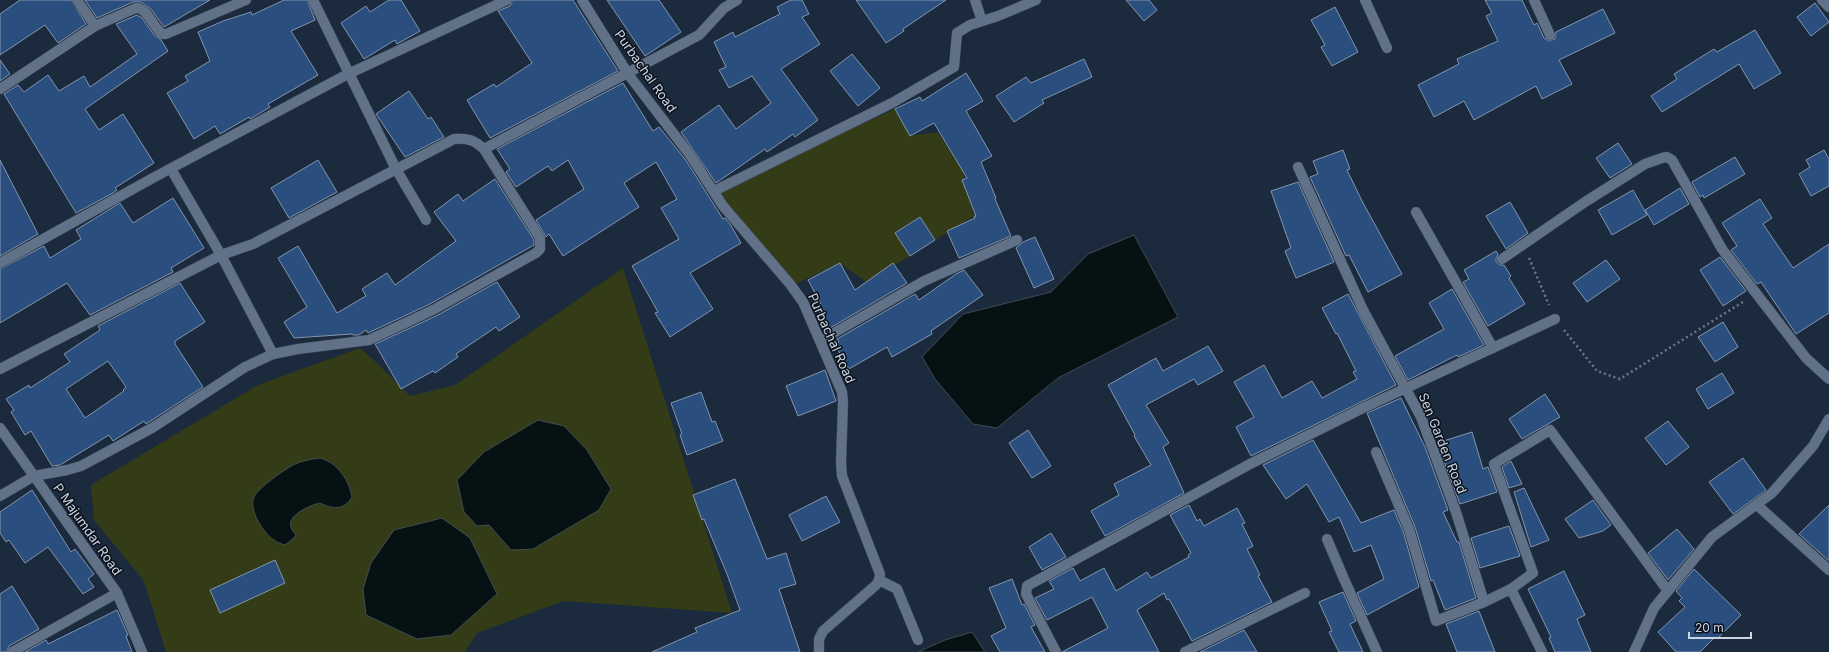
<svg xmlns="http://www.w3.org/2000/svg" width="1829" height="652" viewBox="0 0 1829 652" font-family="Inter,sans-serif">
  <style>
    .green { fill: #333c16 }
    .water { fill: #061113; stroke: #414c51 }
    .building { fill: #2a4f7e; stroke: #8395ad; fill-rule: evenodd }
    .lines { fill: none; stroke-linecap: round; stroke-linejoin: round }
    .minor-casing { stroke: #384554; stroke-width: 11 }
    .path { stroke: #6b7888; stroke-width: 2.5; stroke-dasharray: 2 3; stroke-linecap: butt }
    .minor { stroke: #607188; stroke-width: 10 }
    .labels { text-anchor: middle; stroke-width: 3; stroke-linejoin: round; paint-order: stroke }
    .street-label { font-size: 13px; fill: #cbd5e1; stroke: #0b121b }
  </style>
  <rect width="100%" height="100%" fill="#1b2a3d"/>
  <g class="green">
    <polygon points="895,109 910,136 938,132 963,172 974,216 935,240 919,217 895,233 910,256 866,282 840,263 794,285 714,192"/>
    <polygon points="623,268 732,613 564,601 477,633 465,652 166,652 144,581 94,520 91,485 258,385 360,348 376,362 410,396 455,385"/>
  </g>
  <g class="water">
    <polygon points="1134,235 1178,317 1058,378 997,428 973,424 935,379 922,357 963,314 1051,292 1088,254"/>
    <polygon points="538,420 564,426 587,450 611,489 599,510 533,549 511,550 489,525 477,526 464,512 457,480 484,452"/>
    <path d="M320,458C337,462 349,480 352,497C344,511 332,509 320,503C311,505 286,515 291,528C292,530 295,533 296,536L285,545C281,544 277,542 274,540C263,533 247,508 255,495C260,487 284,470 293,465C301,461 311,459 320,458Z"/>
    <polygon points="442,518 470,538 497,594 451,635 417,639 366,615 363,589 371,563 394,530"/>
    <polygon points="972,632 985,652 918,652 945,640"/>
  </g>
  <g class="building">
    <polygon points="20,0 71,0 86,24 58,43 45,25 0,55 0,14"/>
    <polygon points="85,0 210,0 164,27 151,9 141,2 133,2 97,18"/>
    <polygon points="284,0 307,0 315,20 291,31 318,75 268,104 270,107 250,119 249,117 220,134 215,126 194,139 167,93 188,81 185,76 210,61 198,32 223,21 251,12 252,15"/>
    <polygon points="389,0 401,0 420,31 397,44 395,40 364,59 341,23 366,6 370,12"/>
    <polygon points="513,0 573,0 618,71 490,138 467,100 494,84 496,87 532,63 498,11 510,6"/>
    <polygon points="607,0 659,0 681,32 645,56"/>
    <polygon points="791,0 802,0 809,14 802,17 820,44 781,69 818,120 795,137 793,134 767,152 765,149 716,183 681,132 719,105 736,129 771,103 752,76 729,88 719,70 726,67 714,42 733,32 735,37 780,14 777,7"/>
    <polygon points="856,0 946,0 903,29 904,31 886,43"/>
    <polygon points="1126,0 1149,0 1157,10 1144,21"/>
    <polygon points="1485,0 1522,0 1534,25 1537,23 1544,38 1549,41 1555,39 1556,32 1603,9 1615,33 1559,60 1572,84 1542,99 1536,86 1474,120 1464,101 1434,117 1418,85 1459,64 1457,59 1498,41 1486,16 1492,13"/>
    <polygon points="1815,3 1829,22 1811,36 1797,17"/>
    <polygon points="1335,7 1358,52 1332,66 1321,47 1325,45 1311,20"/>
    <polygon points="137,15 142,18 154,35 161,40 168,51 85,109 99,130 123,114 154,163 115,188 117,190 113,193 76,213 4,94 18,85 24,92 48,75 59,91 84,76 90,87 137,54 116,24"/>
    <polygon points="1755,30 1781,73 1754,89 1739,64 1662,112 1651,96 1677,79 1674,74 1714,49 1717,52"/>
    <polygon points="852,54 880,88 858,106 830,71"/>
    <polygon points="1084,59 1092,77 1042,100 1044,103 1014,122 996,96 1026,77 1031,83"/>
    <polygon points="0,60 10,74 0,81"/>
    <polygon points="966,73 983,101 966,111 992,156 981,162 996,198 995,199 1011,236 959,258 947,231 975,218 974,216 976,216 962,180 967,178 934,123 910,136 895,109 920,97 922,101"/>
    <polygon points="623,83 653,131 659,127 685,159 723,219 725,218 730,224 741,243 690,273 713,309 670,337 655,313 658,312 632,266 679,239 661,208 677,199 656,162 624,183 639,207 563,256 549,234 546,237 536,220 584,189 568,160 552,171 548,166 516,187 506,172 510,169 497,149"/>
    <polygon points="409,91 428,119 431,117 444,137 405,157 376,114"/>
    <polygon points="1618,143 1632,164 1610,178 1596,158"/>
    <polygon points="1343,150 1350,169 1347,170 1362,201 1402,274 1368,292 1349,255 1346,256 1310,177 1318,174 1313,161"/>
    <polygon points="1824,150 1829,159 1829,186 1811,196 1799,174 1810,167 1806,160"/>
    <polygon points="1735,157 1745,174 1704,198 1703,195 1700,197 1692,182"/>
    <polygon points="0,160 38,234 0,256"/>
    <polygon points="318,160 337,192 289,218 271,188"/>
    <polygon points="495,179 534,240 534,245 430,304 368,333 366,330 359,335 353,335 352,334 294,338 284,322 307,307 278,258 298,246 337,313 366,296 362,289 387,273 395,285 456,241 434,212 458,194 463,201"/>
    <polygon points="1298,182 1334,262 1296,278 1285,251 1291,248 1271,191"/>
    <polygon points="1680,188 1689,204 1654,225 1645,210"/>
    <polygon points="1633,190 1647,215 1612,235 1598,210"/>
    <polygon points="173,198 204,248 171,268 173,272 90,315 67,283 0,323 0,269 44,246 50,258 81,239 76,230 120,203 133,223"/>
    <polygon points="1760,199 1772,218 1763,224 1793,268 1829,244 1829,313 1796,334 1761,282 1757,284 1731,250 1737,246 1722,223"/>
    <polygon points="1510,202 1528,233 1506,249 1486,216"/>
    <polygon points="920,217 935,240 910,256 895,233"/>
    <polygon points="1035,237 1054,279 1034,288 1016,248 1023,242"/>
    <polygon points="1496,251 1498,254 1496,259 1496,262 1500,265 1504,265 1511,276 1509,278 1525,304 1488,326 1463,282 1469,279 1464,270"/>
    <polygon points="1720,257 1746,291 1723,306 1700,270"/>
    <polygon points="1606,260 1620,279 1587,302 1573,283"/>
    <polygon points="840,263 855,290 893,263 907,283 830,328 816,307 821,304 808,280"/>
    <polygon points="964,270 983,295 931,331 932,334 892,357 887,347 849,369 835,345 839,342 837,339 915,294 919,300 956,274"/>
    <polygon points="497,282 520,317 499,331 496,327 456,354 458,357 435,373 433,371 401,389 375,344 436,316"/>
    <path d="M180,283L205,322L175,341V344L203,387L149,422L146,424L144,421L113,441L109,435L60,465L52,466L31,431L25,435L11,412L14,410L6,399L29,385L30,388L70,362L64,354L100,330L98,326ZM108,361L126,387L123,390L124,391L85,418L66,389Z"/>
    <polygon points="1452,289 1484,345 1458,357 1457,355 1408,380 1395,356 1444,329 1429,303"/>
    <polygon points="1348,294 1396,385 1251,456 1236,427 1254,417 1234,382 1264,365 1282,398 1312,381 1322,398 1357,379 1353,372 1356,371 1337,333 1336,334 1322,308"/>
    <polygon points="1723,322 1738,347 1715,362 1698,337"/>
    <polygon points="1208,346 1223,371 1198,385 1194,379 1146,405 1169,443 1163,447 1184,493 1105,536 1091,511 1119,495 1114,484 1151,465 1134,436 1135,435 1108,385 1156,358 1163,371"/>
    <polygon points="825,370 836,401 798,416 786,386"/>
    <polygon points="1722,373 1734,393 1708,409 1696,389"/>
    <polygon points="701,392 712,422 715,421 723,441 687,455 680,435 682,434 671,403"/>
    <polygon points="1545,394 1560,417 1522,439 1509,419"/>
    <polygon points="1401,398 1425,447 1448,510 1443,512 1457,542 1459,542 1476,598 1445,610 1433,580 1431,581 1415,527 1367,413"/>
    <polygon points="1668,421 1689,447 1666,465 1645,438"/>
    <polygon points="1028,430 1051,466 1032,478 1009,443"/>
    <polygon points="1472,432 1483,469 1488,467 1497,492 1460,504 1437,443"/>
    <polygon points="1313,440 1361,523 1394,510 1403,531 1419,587 1367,615 1357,593 1384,579 1371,545 1354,552 1339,517 1329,522 1307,484 1286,499 1263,465"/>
    <polygon points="1743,458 1766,490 1733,514 1709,482"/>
    <polygon points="1511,461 1522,484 1509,488 1502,467"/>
    <polygon points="735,479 767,559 786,553 796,584 779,589 800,652 652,652 697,632 695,628 740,610 727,574 704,519 702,520 693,495"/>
    <polygon points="1524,488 1549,540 1531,547 1514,492"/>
    <polygon points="32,490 71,552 75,549 94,574 88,579 94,587 83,594 48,547 25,563 9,540 6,542 0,533 0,512"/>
    <polygon points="826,496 840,522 802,541 789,515"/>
    <polygon points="1593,500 1611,525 1603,531 1579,538 1565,519"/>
    <polygon points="1189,505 1197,521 1200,519 1204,526 1237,508 1245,523 1242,524 1253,546 1247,549 1260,575 1258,576 1272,602 1192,641 1169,599 1167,600 1164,593 1137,610 1159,652 1062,652 1108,628 1092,597 1047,620 1035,598 1054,589 1049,581 1073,568 1080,581 1104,568 1116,591 1147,572 1151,578 1189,557 1188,555 1191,553 1170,515"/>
    <polygon points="1829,505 1829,561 1799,534"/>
    <polygon points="1509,526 1520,556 1480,568 1471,538"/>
    <polygon points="1677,529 1694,549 1668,580 1648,553"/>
    <polygon points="1051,533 1066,557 1042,570 1029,547"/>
    <polygon points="275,560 285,583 220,613 210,590"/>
    <polygon points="1694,569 1741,615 1717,639 1715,637 1700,652 1676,652 1658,632 1685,607 1679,601 1682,598 1676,591"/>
    <polygon points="1564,571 1585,615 1577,619 1591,652 1555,652 1549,638 1551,637 1528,589"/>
    <polygon points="1012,579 1022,605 1024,604 1035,625 1031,627 1045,652 1000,652 991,636 1006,628 989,588"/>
    <polygon points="12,586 39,629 9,646 6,652 0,652 0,594"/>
    <polygon points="1343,592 1356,621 1350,624 1363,652 1339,652 1329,632 1332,631 1319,602"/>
    <polygon points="117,610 128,635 126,636 132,652 25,652 46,640 48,644"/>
    <polygon points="1479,611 1495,652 1457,652 1446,624"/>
    <polygon points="1244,630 1257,652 1200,652"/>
  </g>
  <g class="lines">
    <defs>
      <g id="minor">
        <polyline points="77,0 95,26"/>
        <polyline points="313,0 396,169 426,220"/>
        <polyline points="582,0 628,74 690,155 723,206 790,284 803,302 842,392 843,402 841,463 842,476 880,574 879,580 876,585 823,631 819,639 819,652"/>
        <polyline points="975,0 982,21"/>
        <polyline points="1365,0 1387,48"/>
        <polyline points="1534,0 1550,35"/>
        <polyline points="1822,0 1829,7"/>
        <path d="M0,89L95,26L136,8C147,7 153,27 162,34H166L246,0"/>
        <polyline points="484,149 699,35 724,8 737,0"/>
        <polyline points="1298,167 1363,310 1421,417 1456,512 1484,602 1511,589 1542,652"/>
        <polyline points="171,169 221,255 273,354"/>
        <polyline points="714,191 892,103 954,67 957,33 970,25 998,16 1036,0"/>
        <polyline points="1416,212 1493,348"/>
        <polyline points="1502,259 1585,202 1645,164 1662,158 1667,157 1672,160 1722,249 1806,358 1829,379"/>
        <polyline points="0,263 151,179 348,74 507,0"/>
        <polyline points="820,341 924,281 1017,240"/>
        <path d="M0,369L221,255L253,244L454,139C468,138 474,140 484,149L540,238V249L536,253L433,310L369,340L298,349L273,354L245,367L152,428L81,466L67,470L34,476L0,496"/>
        <polyline points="0,428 117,593 142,652"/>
        <polyline points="1376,452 1409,529 1436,621 1484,602"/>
        <polyline points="1757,505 1829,570"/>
        <polyline points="1327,539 1344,579 1377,652"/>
        <polyline points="879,580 897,589 918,640"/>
        <polyline points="1511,589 1533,573 1494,464 1550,430 1668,591"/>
        <polyline points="12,652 117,593"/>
        <polyline points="1056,652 1026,594 1027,586 1250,464 1363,408 1555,319"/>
        <polyline points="1185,652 1305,593"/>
        <polyline points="1634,652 1654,608 1712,537 1772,493 1813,446 1829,419"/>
      </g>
    </defs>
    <use href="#minor" class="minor-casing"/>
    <g class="path">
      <polyline points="1529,258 1549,305"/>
      <polyline points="1564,330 1597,371 1620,379 1743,302"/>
    </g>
    <use href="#minor" class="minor"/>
  </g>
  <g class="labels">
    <g class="street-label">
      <text transform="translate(646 71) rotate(55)" y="5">Purbachal Road</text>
      <text transform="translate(832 338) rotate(66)" y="5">Purbachal Road</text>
      <text transform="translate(1443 443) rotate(68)" y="5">Sen Garden Road</text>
      <text transform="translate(88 529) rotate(55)" y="5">P Majumdar Road</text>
    </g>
  </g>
  <path d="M1689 632v6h62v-6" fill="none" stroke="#cbd5e1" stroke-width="2"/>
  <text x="1695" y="632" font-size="12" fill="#cbd5e1" stroke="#0b121b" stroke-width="3" paint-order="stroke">20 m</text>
</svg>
